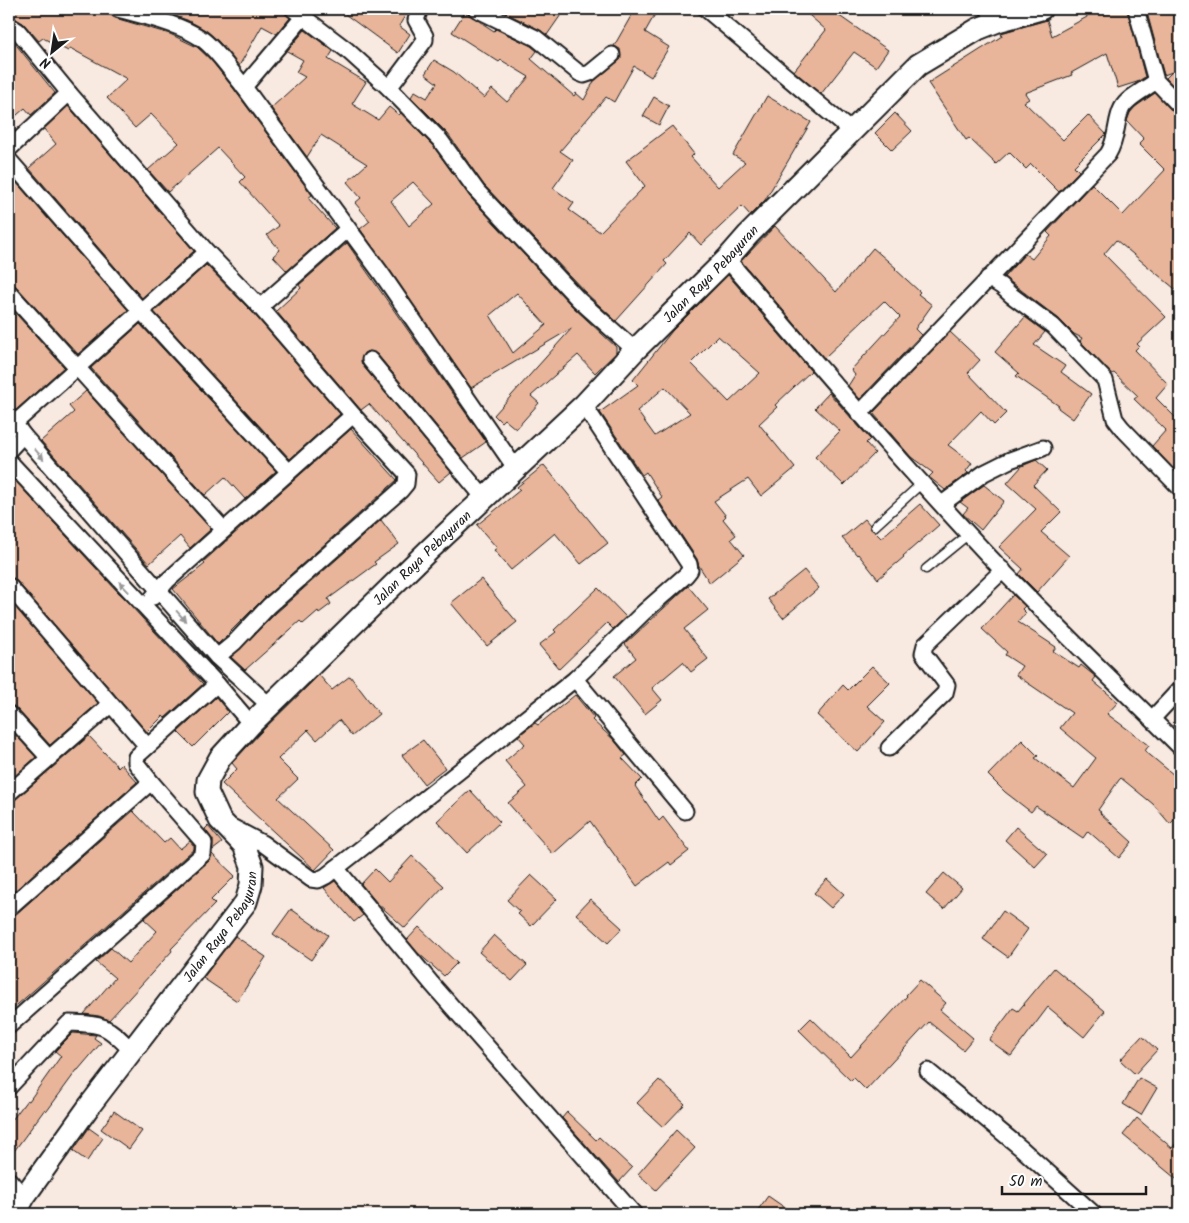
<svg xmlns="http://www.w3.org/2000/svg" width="1189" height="1223" viewBox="0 0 1189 1223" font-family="Kalam,sans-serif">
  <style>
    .building { fill: #e8b59a; stroke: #1c1c1c; fill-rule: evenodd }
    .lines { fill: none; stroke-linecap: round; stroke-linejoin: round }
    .lane-casing { stroke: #1c1c1c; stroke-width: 11 }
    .street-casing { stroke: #1c1c1c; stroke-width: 19 }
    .secondary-casing { stroke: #1c1c1c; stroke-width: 25 }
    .lane { stroke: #fff; stroke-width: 8 }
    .street { stroke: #fff; stroke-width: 15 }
    .secondary { stroke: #fff; stroke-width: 21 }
    .oneway { fill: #999 }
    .labels { text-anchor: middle; stroke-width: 4; stroke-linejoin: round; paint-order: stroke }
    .street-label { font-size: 14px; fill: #1c1c1c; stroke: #fff }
  </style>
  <rect width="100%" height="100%" fill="#f8e9e1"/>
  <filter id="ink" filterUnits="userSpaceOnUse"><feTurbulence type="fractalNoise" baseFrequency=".02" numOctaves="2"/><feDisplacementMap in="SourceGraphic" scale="10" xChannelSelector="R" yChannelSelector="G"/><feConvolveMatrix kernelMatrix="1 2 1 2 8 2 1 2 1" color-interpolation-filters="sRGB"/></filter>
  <g filter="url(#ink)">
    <g class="building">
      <polygon points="9,9 109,9 111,15 115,18 170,34 197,47 211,60 234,89 312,195 308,198 335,228 287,271 273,256 280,250 267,235 279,226 240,182 245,177 218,148 168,192 148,170 179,143 151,114 135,128 107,98 127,79 70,48 68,51 43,38 39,41 23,23 9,16"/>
      <polygon points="153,9 284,9 285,13 290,18 277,34 262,26 239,66 219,42 207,31 187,20"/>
      <polygon points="338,9 409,9 399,26 410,34 398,53"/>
      <polygon points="509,9 565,9 547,35 540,30 506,13"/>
      <polygon points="635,9 658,9 645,32 669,47 651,77 634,66 614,102 606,97 560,151 573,160 553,188 574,203 569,210 600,232 645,186 626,161 672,126 694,154 691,157 718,187 745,162 733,155 767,96 811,122 765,200 750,215 742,206 701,245 690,233 664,261 667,264 616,321 586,293 484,185 448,134 411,97 415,91 427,98 437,83 425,74 434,60 454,72 484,98 492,89 507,102 529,77 501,60 499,62 452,32 465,12 494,31 496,29 531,46 537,51 531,59 574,96 576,93 584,100 594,81 621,59 620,49 614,46"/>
      <polygon points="802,9 843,9 838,15 888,50 876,67 854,52 821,94 794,71 826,30"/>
      <polygon points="1085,9 1127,9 1145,77 1137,82 1118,88 1107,53 1071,73 1072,75 1025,93 1029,99 1024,102 1063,140 1088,115 1106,134 1074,166 1079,171 1059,192 1031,164 1026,169 1009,152 996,164 969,138 966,140 928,83 1002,36 1001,33 1047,20 1052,36 1087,17"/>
      <polygon points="1146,9 1172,9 1180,34 1180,93 1166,78 1172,72 1164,75"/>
      <path d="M305,30L333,51L328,59L366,82L352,104L378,120L389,107L399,115L401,113L433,146L470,197L572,306L616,347V353L595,373L578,355L531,396L539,403L516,429L504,419L501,422L494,415L572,328L471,388L360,229L370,221L355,203L361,198L347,182L367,164L321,135L307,157L271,108L305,77L296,72L303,60L287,51ZM413,182L434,204L409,226L391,201ZM517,293L546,325L513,353L490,315Z"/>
      <polygon points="9,36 55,93 31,115 25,108 9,122"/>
      <polygon points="1155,93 1173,112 1180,115 1180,293 1116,240 1104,254 1166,317 1137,344 1139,346 1135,350 1168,384 1156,398 1176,418 1180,413 1180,461 1173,468 1152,446 1166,430 1134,399 1138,396 1114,373 1112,374 1080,341 1082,338 1074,334 1059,319 1004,277 1025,254 1032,259 1051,236 1047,232 1092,184 1123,215 1165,170 1139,144 1144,139 1127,121 1130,113 1135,107"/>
      <polygon points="654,97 669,106 659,125 643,116"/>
      <polygon points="68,106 194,251 142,298 29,168 56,144 44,129"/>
      <polygon points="895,113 912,131 892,150 875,133"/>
      <polygon points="15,181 128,310 78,354 16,286 9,283 9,186"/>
      <polygon points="775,226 836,292 873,248 896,268 895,269 920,292 918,294 932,305 915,329 921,335 860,399 848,386 855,375 851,370 900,317 884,301 824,358 741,261"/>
      <polygon points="347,243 486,442 463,458 377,354 369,351 364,353 361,361 363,366 451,472 439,482 369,404 361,410 276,311 301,288 299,285"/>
      <polygon points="206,265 253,313 340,414 290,459 154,312"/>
      <path d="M728,275L811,371L775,405L777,407L759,424L795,468L761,496L748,479L714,501L726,516L723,519L736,535L731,539L744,555L710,583L699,566L697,559L658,500L662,497L646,472L642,475L600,412L638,385L633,380L672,331ZM718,336L760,373L729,402L691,363ZM665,387L690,413L655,436L637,411Z"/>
      <polygon points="9,306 64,367 16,410 9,407"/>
      <polygon points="1025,317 1045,332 1034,345 1065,366 1061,372 1091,394 1073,419 1058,408 1059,406 1016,376 1019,373 995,352"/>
      <polygon points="140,324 276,471 245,499 225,477 205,495 91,368"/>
      <polygon points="950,332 980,360 968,373 1006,413 994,425 981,411 948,445 972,463 966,471 968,473 945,490 929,477 933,473 911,457 873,413"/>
      <polygon points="86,391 211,529 190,548 180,536 149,564 41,441 74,412 69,406"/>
      <polygon points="829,393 870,439 866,443 875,453 844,485 815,457 840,431 815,408"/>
      <polygon points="351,429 397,480 263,599 218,644 173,589 205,564 203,562"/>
      <polygon points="1036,460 1047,470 1033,485 1061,512 1041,532 1069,556 1037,592 1019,574 1023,569 999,547 1036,509 1007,483 1022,466"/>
      <polygon points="544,465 608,543 581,564 555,533 511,570 494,550 497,548 477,525 520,490 517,487"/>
      <polygon points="9,474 203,684 165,718 163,716 147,732 16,580 9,577"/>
      <polygon points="984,485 1004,501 981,530 963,514 968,508 960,502"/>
      <polygon points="920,504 939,525 903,556 904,557 878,579 858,554 857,555 842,538 865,519 870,525 871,529 875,532 881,538"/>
      <polygon points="381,520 399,544 374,562 376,564 328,599 331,604 319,613 318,611 303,624 300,621 245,670 231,657 276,613"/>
      <polygon points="804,570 819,588 783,618 768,599"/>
      <polygon points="481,579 517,622 487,646 451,603"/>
      <polygon points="688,586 708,610 684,629 708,659 691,672 683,662 652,688 662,700 645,714 614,676 636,658 625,644"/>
      <polygon points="598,588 626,617 613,629 607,623 559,669 539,645 556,632 554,630"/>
      <polygon points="1013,595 1025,606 1022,609 1026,613 1018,622 1056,647 1053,651 1079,668 1081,665 1096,677 1093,681 1118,702 1107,714 1149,745 1145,751 1180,780 1180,814 1170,824 1153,804 1121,778 1119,780 1098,810 1101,812 1100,813 1132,842 1119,858 1088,831 1083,838 1036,806 1031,812 1005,792 988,775 1022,740 1038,756 1035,758 1074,788 1096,758 1060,728 1072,713 1016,675 1022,666 1005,655 1007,652 982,629"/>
      <polygon points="9,600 98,703 50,745 16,708 9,705"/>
      <polygon points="872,666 890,683 867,706 885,722 858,752 817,715 843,685 848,690"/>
      <polygon points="319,675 332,690 350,676 379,714 352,736 339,720 317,740 308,730 278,759 298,779 278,798 334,850 315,870 222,784 237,769 232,763 260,733"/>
      <polygon points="575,695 594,718 592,720 614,740 626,755 622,758 642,779 635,786 659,821 663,817 689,851 671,865 669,862 637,886 590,821 553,854 508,803 527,787 505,761 525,744 518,736 535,723 538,725"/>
      <polygon points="216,697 228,712 193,747 178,732"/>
      <polygon points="9,728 36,757 9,781"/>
      <polygon points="89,736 118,767 121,764 137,782 9,896 9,802 15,800"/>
      <polygon points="423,740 445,768 424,784 402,755"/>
      <polygon points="470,790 500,822 467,853 437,821"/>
      <polygon points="133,811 164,843 170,838 180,849 190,841 194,846 194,849 9,1012 9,917 15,915"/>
      <polygon points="208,826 222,843 213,850 213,840 205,829"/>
      <polygon points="1016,827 1047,854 1035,867 1005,840"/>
      <polygon points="212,854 235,876 211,900 215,904 171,949 172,951 109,1020 99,1016 84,1014 115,978 96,962 111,948 128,963 157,931 144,919 209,861"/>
      <polygon points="412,856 444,886 405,928 377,903 361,884 375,869 388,882"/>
      <polygon points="944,873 962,888 944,909 926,894"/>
      <polygon points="531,875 557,899 531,926 518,914 520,912 507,900"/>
      <polygon points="827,879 844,894 831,908 814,893"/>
      <polygon points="335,881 363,915 354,922 324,888"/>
      <polygon points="590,899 622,928 608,943 576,914"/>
      <polygon points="291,909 328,935 311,960 273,934"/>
      <polygon points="1003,911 1028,929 1008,957 983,939"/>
      <polygon points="419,927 457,963 444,976 417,952 407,940"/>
      <polygon points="494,935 527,965 512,981 479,952"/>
      <polygon points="235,936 266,957 237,1001 203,978"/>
      <polygon points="1054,968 1105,1011 1084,1037 1048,1007 1011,1056 989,1040 1013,1008 1018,1011"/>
      <polygon points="920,980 946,1003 940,1010 973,1038 963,1050 929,1022 866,1090 854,1078 851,1081 799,1030 811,1018 851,1057 907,996 906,995"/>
      <polygon points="73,1033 96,1035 94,1038 101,1043 78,1070 77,1070 47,1111 45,1109 9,1158 9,1124 27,1100 29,1101 61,1056 55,1051"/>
      <polygon points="1142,1036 1157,1050 1135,1074 1120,1060"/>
      <polygon points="1139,1078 1157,1088 1141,1115 1123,1104"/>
      <polygon points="659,1080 685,1104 663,1127 637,1103"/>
      <polygon points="114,1111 142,1131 129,1149 101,1129"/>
      <polygon points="567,1112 596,1140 599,1137 632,1168 619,1182 562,1118"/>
      <polygon points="1137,1118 1172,1148 1180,1139 1180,1182 1123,1135"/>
      <polygon points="89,1128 103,1138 87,1161 73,1151"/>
      <polygon points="676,1130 695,1148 656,1190 638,1174"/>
      <polygon points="768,1196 794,1214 755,1214"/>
    </g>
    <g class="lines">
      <defs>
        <g id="lane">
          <polyline points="875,526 922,483"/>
          <polyline points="926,569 969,534"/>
        </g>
        <g id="street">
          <path d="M118,9C143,16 181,24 202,39C216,49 230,70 241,83L381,273L516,469"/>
          <polyline points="293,9 347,50 389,88 440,140 477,191 579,300 635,350"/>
          <polyline points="476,9 536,38 579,73 584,75 590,73 612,55"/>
          <polyline points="706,9 851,131"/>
          <polyline points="988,9 998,21"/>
          <polyline points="1136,9 1156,81 1180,106"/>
          <polyline points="9,25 18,31 69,93 207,252 260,307 353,415 407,474 406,484 401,490 269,606 234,643 217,657"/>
          <polyline points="244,87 304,16"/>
          <polyline points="389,88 425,40 425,36 416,20 420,9"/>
          <polyline points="9,149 69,93"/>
          <polyline points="9,160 141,311 289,472"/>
          <path d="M727,259C817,364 907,470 1003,571C1061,631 1121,688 1180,747"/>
          <polyline points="988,278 1001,286 1011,295 1053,326 1105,380 1115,419 1122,428 1180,488"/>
          <polyline points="9,292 224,530"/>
          <polyline points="260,307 348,229"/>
          <polyline points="370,360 484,498"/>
          <path d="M859,414L1108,154C1118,138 1115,121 1122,108C1128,97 1146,89 1156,81"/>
          <polyline points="9,416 23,435 217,657 270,706"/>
          <polyline points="15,423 207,252"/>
          <polyline points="9,450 23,435"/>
          <polyline points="9,461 217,684 251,724"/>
          <polyline points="942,504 984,473 1010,460 1043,448"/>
          <polyline points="9,586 147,746"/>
          <polyline points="153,597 167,581 353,415"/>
          <polyline points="575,679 685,811"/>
          <polyline points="9,714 49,758"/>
          <polyline points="1152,719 1180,689"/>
          <polyline points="889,748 945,693 947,685 923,653 925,645 1003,570"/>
          <polyline points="9,793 110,705"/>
          <polyline points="234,828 262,843 311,879 318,880 326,876 404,815 575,679 644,612 686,575 690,570 689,564 584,405"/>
          <polyline points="336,868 432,984 634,1214"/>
          <polyline points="9,908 151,782"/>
          <polyline points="9,1026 203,854 204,843 151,782 136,763 136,757 217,684"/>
          <polyline points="928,1071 1022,1149 1094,1214"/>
          <path d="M9,1087L69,1023C103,1024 107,1025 131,1050"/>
          <polyline points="9,1180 24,1197"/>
        </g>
        <g id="secondary">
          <path id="s1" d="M15,1214L24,1197L90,1105L246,902L251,885L252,866L244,845L220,820L207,792L208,780L220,758L251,724L429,550L584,405L635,350L727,259L748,235L918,65L978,29L998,21L1041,9"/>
        </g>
      </defs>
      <use href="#lane" class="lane-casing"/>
      <use href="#street" class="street-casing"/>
      <use href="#secondary" class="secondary-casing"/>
      <use href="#lane" class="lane"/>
      <use href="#street" class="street"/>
      <use href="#secondary" class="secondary"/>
    </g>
    <defs><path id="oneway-solid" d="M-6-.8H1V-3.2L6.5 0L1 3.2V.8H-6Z" transform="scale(1.25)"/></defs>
    <g class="oneway">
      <use href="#oneway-solid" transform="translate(39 454) rotate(49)"/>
      <use href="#oneway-solid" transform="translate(124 587) rotate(-133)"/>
      <use href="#oneway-solid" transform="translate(181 616) rotate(49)"/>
    </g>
  </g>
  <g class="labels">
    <g class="street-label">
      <text dy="5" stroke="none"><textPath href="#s1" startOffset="1240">Jalan Raya Pebayuran</textPath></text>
      <text dy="5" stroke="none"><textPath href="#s1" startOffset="835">Jalan Raya Pebayuran</textPath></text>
      <text dy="5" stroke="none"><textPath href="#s1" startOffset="355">Jalan Raya Pebayuran</textPath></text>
    </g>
  </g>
  <rect width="1189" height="1223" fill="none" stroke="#fff" stroke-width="30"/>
  <rect x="15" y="15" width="1159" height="1193" fill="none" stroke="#1c1c1c" stroke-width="2" filter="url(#ink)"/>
  <g transform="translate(52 52) rotate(210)" stroke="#ffffff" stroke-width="4" paint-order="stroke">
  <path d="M0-4L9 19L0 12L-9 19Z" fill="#1c1c1c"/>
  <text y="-8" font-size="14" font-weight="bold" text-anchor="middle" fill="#1c1c1c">N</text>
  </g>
  <path d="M1002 1186v8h144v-8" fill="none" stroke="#1c1c1c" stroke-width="2.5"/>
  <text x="1009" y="1186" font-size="15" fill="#1c1c1c" stroke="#ffffff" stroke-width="4" paint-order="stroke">50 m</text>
</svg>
